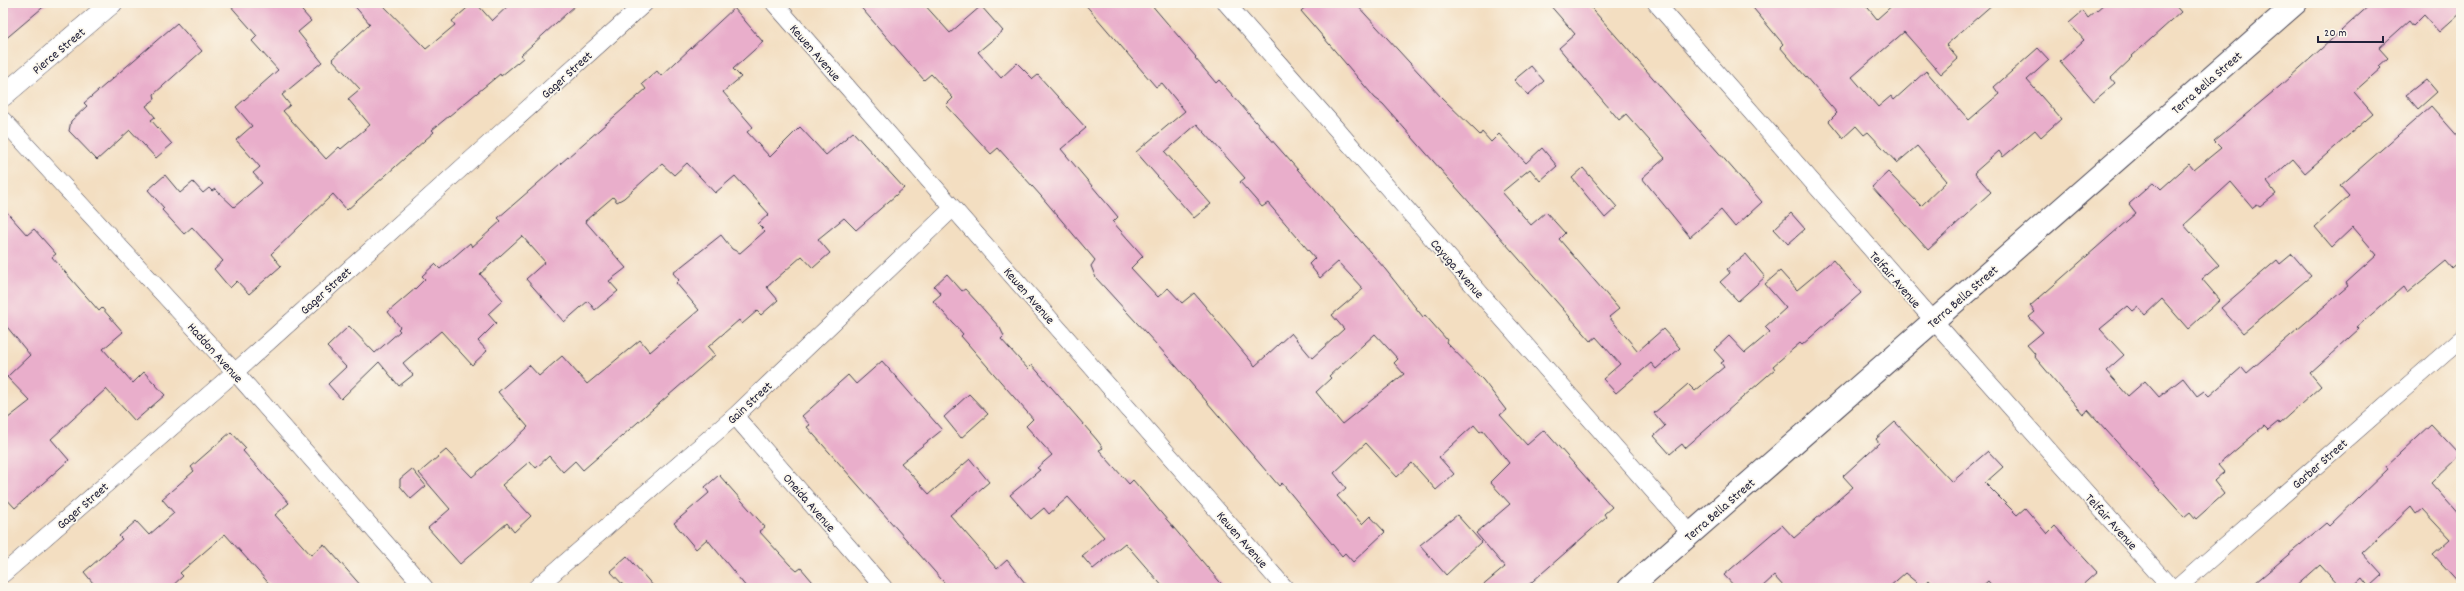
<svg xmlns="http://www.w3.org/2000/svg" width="2464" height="591" viewBox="0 0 2464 591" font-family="Dekko,sans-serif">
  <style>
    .building { fill: #e9aecb; fill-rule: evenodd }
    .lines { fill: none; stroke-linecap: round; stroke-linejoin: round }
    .minor-casing { stroke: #413e4f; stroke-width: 18 }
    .tertiary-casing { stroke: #413e4f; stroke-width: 22 }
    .secondary-casing { stroke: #413e4f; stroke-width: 24 }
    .minor { stroke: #fff; stroke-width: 17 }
    .tertiary { stroke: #fff; stroke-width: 21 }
    .secondary { stroke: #fff; stroke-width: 22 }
    .labels { text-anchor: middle; stroke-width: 3.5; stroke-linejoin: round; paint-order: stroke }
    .street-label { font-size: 13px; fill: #22223b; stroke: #fbf7ec }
  </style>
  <rect width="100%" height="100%" fill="#fbf7ec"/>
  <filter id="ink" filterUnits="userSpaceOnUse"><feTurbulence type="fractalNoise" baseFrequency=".025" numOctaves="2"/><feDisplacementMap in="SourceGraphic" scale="8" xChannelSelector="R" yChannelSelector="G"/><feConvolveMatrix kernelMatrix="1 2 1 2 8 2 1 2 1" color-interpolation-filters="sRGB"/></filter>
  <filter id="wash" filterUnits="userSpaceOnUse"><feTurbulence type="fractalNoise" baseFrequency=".012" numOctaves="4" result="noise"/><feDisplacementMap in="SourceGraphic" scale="16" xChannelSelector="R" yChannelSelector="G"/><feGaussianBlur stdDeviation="0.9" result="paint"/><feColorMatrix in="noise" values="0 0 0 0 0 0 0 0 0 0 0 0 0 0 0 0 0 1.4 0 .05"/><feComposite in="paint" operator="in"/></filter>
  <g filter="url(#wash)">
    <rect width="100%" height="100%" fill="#f3dec1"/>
    <g id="blocks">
      <g class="building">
        <polygon points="3,3 48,3 3,41"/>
        <polygon points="228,3 295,3 311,21 298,32 322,62 282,95 290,105 283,111 326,159 339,147 341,149 370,125 348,99 360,89 332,59 370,24 352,3 381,3 426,49 455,25 452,21 473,3 476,3 492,21 511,3 578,3 521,55 523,58 501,76 500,74 432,130 434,132 347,210 333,194 271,254 281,266 249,294 237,281 230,288 214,269 223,261 192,227 184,234 162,210 164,208 148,190 165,175 180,193 193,182 203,193 209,188 212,191 215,189 234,207 262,183 253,173 260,167 236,140 252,126 236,107 278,70 252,41 257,36"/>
        <path d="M857,3H923L950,33L981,6L1003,31L978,52L1001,78L1017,63L1033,79L1038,75L1086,128L1061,149L1118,217L1113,222L1143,256L1131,268L1158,297L1168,288L1182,303L1194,293L1255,366L1291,333L1312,358L1344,329L1332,315L1363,289L1338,262L1320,278L1309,264L1315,258L1268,203L1262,207L1240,182L1245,178L1197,124L1165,152L1211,204L1194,218L1136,152L1185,111L1162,83L1156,87L1084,3H1150L1196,57L1195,58L1216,83L1219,80L1385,269L1423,317L1425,315L1447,340L1446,342L1483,380L1506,410L1500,415L1527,445L1544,430L1612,507L1604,514L1606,517L1525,588H1480L1505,567L1476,533L1510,504L1490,482L1509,463L1483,430L1480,432L1474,425L1439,457L1454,474L1436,490L1412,463L1397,477L1366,443L1334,473L1346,488L1337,496L1362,524L1370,516L1385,532L1353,562L1345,553L1342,556L1282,483L1279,486L1177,367L1096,278L1091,266L1095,260L1041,196L998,148L991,154L946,105L953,98L931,74L924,80ZM1375,334L1398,359L1394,363L1404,374L1342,424L1316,392L1331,378L1329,376Z"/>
        <polygon points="1310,3 1355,3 1441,97 1480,135 1482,132 1491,142 1499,134 1526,163 1542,148 1557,166 1540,181 1530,169 1502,192 1531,225 1546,212 1565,233 1559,239 1619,309 1609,317 1638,351 1663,329 1680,348 1656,369 1651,363 1616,393 1603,379 1620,364 1596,337 1591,341 1383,104 1375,98 1301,11"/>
        <polygon points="1548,3 1587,3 1762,202 1735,227 1721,210 1690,237 1642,178 1665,158 1626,114 1619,120 1559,48 1575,34"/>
        <polygon points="1749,3 1864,3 1877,19 1895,3 1994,3 1946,45 1958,59 1941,74 1904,32 1852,77 1878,107 1891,96 1894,100 1926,71 1969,120 1999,94 1994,87 2038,48 2049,60 2027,80 2061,119 2041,137 2035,130 2003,157 1999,151 1974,173 1991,192 1928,250 1872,187 1888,172 1921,206 1947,181 1917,146 1897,163 1868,132 1864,135 1856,126 1843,138 1829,121 1837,113 1780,47 1783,44"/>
        <polygon points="2105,3 2173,3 2181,12 2132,56 2133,57 2111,78 2115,83 2094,101 2060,62 2084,40 2069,23 2083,11 2088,18"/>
        <polygon points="2372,3 2461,3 2461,12 2439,32 2424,15 2413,26 2409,21 2379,48 2388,58 2379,66 2381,68 2354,92 2373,114 2305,173 2293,159 2267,182 2276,194 2260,207 2257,205 2253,208 2231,182 2184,225 2219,265 2202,279 2220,300 2188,329 2162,299 2145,315 2138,307 2133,311 2128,306 2100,329 2124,355 2106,371 2128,396 2145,381 2159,397 2183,378 2197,396 2204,391 2209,396 2242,367 2247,373 2348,286 2346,283 2377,255 2353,227 2332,247 2315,227 2349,196 2340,186 2431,106 2461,140 2461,260 2452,268 2446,261 2407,293 2403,287 2357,327 2359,329 2310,373 2321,386 2279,424 2278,422 2268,430 2264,426 2218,465 2224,472 2214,481 2224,494 2196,519 2190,512 2184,517 2088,410 2083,414 2034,356 2035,354 2027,345 2043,332 2029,317 2035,312 2030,306 2136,213 2129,204 2154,182 2161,189 2189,164 2194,170 2221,148 2214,141 2280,86"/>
        <polygon points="734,8 763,42 733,69 741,77 723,92 753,127 747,132 770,157 800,127 826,155 853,132 904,188 856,230 844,218 818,239 830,253 813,268 802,256 767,287 778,300 761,315 757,311 742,324 739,320 708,347 715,355 583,470 575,461 563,472 549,456 536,468 530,461 502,485 531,516 514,532 507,523 460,564 428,528 450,509 419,473 446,450 472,477 508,446 528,427 498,392 529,365 539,376 562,356 587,384 640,340 650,352 699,310 676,283 679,280 673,273 721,235 732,249 740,253 765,231 758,224 769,214 735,176 715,193 687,163 674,175 662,164 624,198 617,202 613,197 585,221 626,268 609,281 618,291 595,310 588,301 564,322 526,279 545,262 522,236 480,274 503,300 488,314 496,323 478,341 487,351 472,365 441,331 403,363 413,375 399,386 379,362 341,399 328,384 346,367 327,347 349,326 375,353 400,331 398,329 400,327 388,312 416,288 425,279 422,276 435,264 440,269 470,243 472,247 501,221 498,218 646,89 642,84 657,71 661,76"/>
        <polygon points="177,23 202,51 154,94 155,99 146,106 155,117 151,120 172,144 156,158 130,130 97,160 69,131 71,121 87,106 84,103"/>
        <polygon points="1531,66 1544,81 1528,95 1514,80"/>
        <polygon points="2426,79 2437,92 2418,109 2406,95"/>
        <polygon points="1583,168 1617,207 1605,218 1572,178"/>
        <polygon points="3,208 27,235 34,229 56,254 52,257 99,311 102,308 123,332 103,349 133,383 144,372 165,395 135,421 106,389 51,439 69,460 15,508 3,495 3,422 30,401 7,377 30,355 3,322"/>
        <polygon points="1791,213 1805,229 1788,244 1774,229"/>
        <polygon points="1746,254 1765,277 1738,301 1720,282 1730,273 1727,269"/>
        <polygon points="2292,254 2311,276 2243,333 2221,308 2277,260 2280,264"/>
        <polygon points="1833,260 1861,293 1802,345 1800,343 1773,366 1775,369 1685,448 1682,444 1670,454 1654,436 1665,426 1654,413 1688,384 1695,391 1724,367 1721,363 1724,361 1714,350 1729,336 1745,353 1770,332 1765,327 1786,308 1765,284 1780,271 1797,290"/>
        <polygon points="947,274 962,291 965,289 977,302 1000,328 1004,336 1001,339 1028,369 1032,365 1097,440 1103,448 1099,450 1129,484 1133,480 1225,588 1164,588 1125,543 1093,569 1082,556 1104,537 1068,497 1049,514 1044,508 1031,519 1010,495 1040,470 1037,468 1052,455 1026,426 1033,419 961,336 963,334 933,301 941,294 934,286"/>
        <polygon points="882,361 942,430 901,463 929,494 970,459 989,482 950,515 997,569 1007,560 1029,588 949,588 807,427 810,425 802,416 848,375 856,384"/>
        <polygon points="969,394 988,414 961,438 944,417"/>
        <polygon points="1895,422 1952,482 1988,451 2003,467 1985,483 2017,515 2025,508 2047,534 2055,526 2097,572 2079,588 1994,588 1988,581 1980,588 1936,588 1929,580 1922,587 1905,573 1888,588 1785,588 1774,576 1761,588 1736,588 1724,575 1782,525 1794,538 1853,487 1843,476 1879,443 1876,439"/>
        <polygon points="2431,424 2460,455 2431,483 2461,517 2461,585 2433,554 2450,539 2422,509 2416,514 2411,507 2362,553 2382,575 2369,587 2362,578 2351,588 2341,588 2320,565 2294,588 2249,588 2326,523 2329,526 2388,469 2386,466"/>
        <polygon points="231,432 246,448 243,451 289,503 275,515 311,555 324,544 363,588 273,588 225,534 180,573 183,576 170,588 97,588 84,572 122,539 119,536 136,521 149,535 174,513 162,499 194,471 191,467"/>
        <polygon points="412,469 426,486 411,499 400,486 400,479"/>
        <polygon points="719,475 765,527 759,531 790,565 797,571 801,568 818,588 747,588 707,539 696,549 674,523 709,493 705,487"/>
        <polygon points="1457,515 1481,542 1446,575 1420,545"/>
        <polygon points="627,556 655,588 626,588 610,571"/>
      </g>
    </g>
  </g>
  <g filter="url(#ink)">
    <use href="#blocks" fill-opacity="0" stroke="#413e4f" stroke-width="1"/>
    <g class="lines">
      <defs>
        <g id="minor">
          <polyline points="774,3 1285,588"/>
          <polyline points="1226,3 1691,534"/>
          <polyline points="1656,3 1934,321 2171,588"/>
          <polyline points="3,120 235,372 425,588"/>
          <polyline points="735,416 884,588"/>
          <polyline points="3,574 235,372 645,3"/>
          <polyline points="536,588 735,416 953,208"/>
          <polyline points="2177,588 2461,339"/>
        </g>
        <polyline id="tertiary" points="3,96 112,3"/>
        <polyline id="secondary" points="1629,588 2296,3"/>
      </defs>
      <use href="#minor" class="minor-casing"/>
      <use href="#tertiary" class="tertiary-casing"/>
      <use href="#secondary" class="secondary-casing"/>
      <use href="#minor" class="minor"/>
      <use href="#tertiary" class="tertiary"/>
      <use href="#secondary" class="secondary"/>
    </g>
  </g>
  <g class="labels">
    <g class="street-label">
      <text transform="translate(58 50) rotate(-40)" y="5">Pierce Street</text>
      <text transform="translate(816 52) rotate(49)" y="5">Kewen Avenue</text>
      <text transform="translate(566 74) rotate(-42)" y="5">Gager Street</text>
      <text transform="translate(2206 82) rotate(-41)" y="5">Terra Bella Street</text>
      <text transform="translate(1458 268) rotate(49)" y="5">Cayuga Avenue</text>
      <text transform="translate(1896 279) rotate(49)" y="5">Telfair Avenue</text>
      <text transform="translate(325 290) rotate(-42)" y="5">Gager Street</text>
      <text transform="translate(1030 295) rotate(49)" y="5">Kewen Avenue</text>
      <text transform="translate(1962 296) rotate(-41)" y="5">Terra Bella Street</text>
      <text transform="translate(216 352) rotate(48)" y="5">Haddon Avenue</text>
      <text transform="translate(749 402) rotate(-43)" y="5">Gain Street</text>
      <text transform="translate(2319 463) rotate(-41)" y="5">Garber Street</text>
      <text transform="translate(810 502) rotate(49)" y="5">Oneida Avenue</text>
      <text transform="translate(82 505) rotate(-41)" y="5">Gager Street</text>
      <text transform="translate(1719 509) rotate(-41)" y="5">Terra Bella Street</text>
      <text transform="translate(2112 521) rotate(48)" y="5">Telfair Avenue</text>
      <text transform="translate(1243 539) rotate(49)" y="5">Kewen Avenue</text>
    </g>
  </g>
  <rect width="2464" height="591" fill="none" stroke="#fbf7ec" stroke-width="16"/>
  <path d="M2318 36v6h65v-6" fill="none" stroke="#22223b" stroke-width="2"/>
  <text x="2324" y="36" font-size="12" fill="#22223b" stroke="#fbf7ec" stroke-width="3" paint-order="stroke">20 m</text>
</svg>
